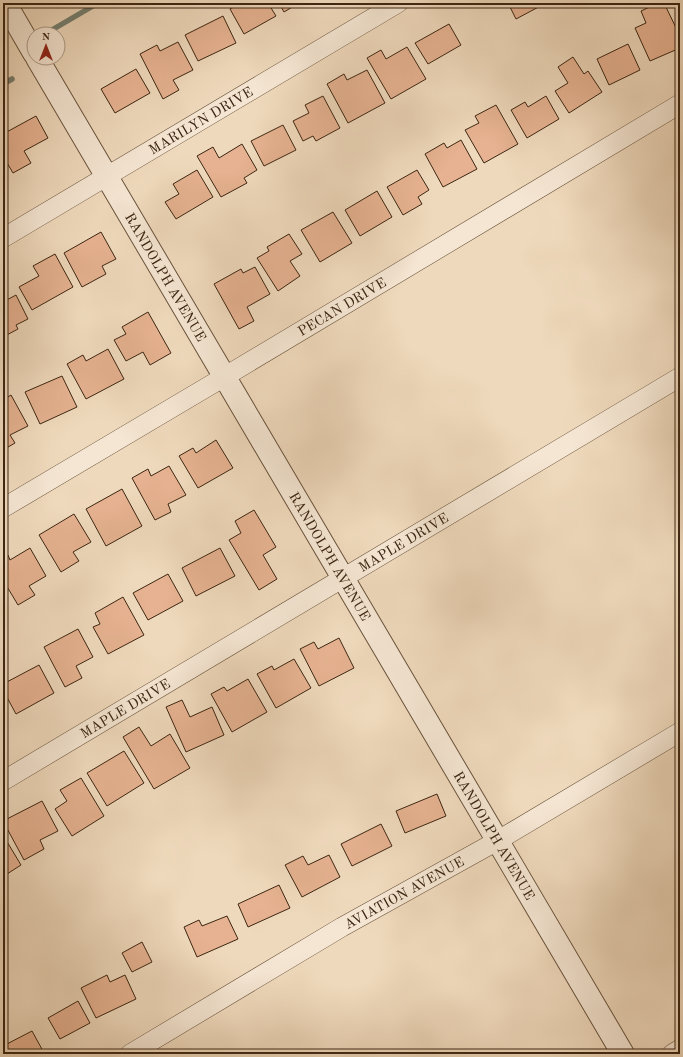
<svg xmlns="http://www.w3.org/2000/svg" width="683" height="1057" viewBox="0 0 683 1057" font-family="'Old Standard TT',serif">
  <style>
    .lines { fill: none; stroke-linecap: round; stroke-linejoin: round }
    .stream { stroke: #747f71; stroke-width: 5.5 }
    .building { fill: #e6b291; stroke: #3c2612 }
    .minor-casing { stroke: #69533c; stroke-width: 20 }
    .tertiary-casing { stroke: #69533c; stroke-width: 24 }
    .minor { stroke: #f5e6d3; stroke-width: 19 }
    .tertiary { stroke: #f5e6d3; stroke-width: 22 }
    .labels { text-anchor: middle; stroke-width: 3; stroke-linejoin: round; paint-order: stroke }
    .street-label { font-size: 14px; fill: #3c2612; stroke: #f5e6d3 }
  </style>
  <rect width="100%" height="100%" fill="#efd9bc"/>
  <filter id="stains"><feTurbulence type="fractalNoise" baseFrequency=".005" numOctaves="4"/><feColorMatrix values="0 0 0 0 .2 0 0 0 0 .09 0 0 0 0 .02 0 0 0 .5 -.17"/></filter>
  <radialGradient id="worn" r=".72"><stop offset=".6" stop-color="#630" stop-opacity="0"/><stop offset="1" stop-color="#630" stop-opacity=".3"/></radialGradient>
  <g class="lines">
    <g class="stream">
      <polyline points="45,34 98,3"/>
      <polyline points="3,84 12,79"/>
    </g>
  </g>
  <g class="building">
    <polygon points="241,3 268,3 276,16 244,34 230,9"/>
    <polygon points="279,3 299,3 284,12"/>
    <polygon points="508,3 546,3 516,19"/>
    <polygon points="658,3 664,3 680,36 680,48 650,61 635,28 646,23 641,11"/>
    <polygon points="223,16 236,43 198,61 185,35"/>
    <polygon points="449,24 461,45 428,64 415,43"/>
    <polygon points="178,42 193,70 173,80 179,90 163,99 140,54 157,45 160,51"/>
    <polygon points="628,44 640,70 609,85 597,59"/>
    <polygon points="407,47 426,79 391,99 367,58 381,50 386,59"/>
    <polygon points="573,57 584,74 588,71 602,92 569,113 555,91 568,83 558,67"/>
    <polygon points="136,69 150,93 115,113 101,89"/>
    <polygon points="367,70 385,103 348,123 327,84 344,74 347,80"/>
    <polygon points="323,96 340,128 316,141 313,136 303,141 293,121 309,113 305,105"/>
    <polygon points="546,96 559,119 527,138 511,110 525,102 528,107"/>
    <polygon points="496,105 518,144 484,163 465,130 479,123 475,116"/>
    <polygon points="36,116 48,138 24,151 31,163 13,173 3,156 3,134"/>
    <polygon points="283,125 296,150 264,166 251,141"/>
    <polygon points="461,140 477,169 443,187 425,154 444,143 447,148"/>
    <polygon points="242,144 257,170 244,178 247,183 221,197 197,156 213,147 219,158"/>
    <polygon points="197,170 213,197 176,219 165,202 179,194 173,184"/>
    <polygon points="417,170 429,190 418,197 422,204 403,215 387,187"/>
    <polygon points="377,191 392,217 360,236 345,210"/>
    <polygon points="333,212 352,243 320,262 301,230"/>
    <polygon points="101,232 116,259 102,266 106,274 82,287 64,253"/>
    <polygon points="289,234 302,254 290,261 300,276 278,291 257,258 269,251 267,247"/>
    <polygon points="55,254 73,287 32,310 19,287 39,276 33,266"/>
    <polygon points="255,267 270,294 247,307 254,321 239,329 214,284 241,269 243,273"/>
    <polygon points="16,295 28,319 16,325 18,329 3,337 3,302"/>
    <polygon points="148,312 171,353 150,365 143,352 126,361 114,340 126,334 122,327"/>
    <polygon points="108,349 124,379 86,399 67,364 83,355 86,361"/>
    <polygon points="62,376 77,407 40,424 25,392"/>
    <polygon points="11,395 28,426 10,435 15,443 3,450 3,400"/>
    <polygon points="216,440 233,468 198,488 179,456 193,448 196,453"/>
    <polygon points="169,466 186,495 168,504 171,512 155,520 132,478 148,469 151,476"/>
    <polygon points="122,489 142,526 106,546 86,509"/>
    <polygon points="254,510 276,547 263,555 277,579 259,590 229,540 241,533 235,521"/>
    <polygon points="74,514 91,542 73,552 79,561 61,572 39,535"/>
    <polygon points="30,548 46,576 29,586 35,595 18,605 3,580 3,558 8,555 10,560"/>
    <polygon points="220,548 235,576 196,596 182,568"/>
    <polygon points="168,574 183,601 148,620 133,593"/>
    <polygon points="123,597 144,635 108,654 93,627 100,624 95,613"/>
    <polygon points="78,629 93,657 76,666 82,678 65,687 44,647"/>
    <polygon points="339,638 354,668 319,686 300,649 314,642 318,649"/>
    <polygon points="294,659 311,688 276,708 257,674 272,666 274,670"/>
    <polygon points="39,665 54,693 16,714 3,690 3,684"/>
    <polygon points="248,679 267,712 232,732 211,694 224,687 227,691"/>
    <polygon points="182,700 190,717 212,707 224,735 186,752 166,707"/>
    <polygon points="139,727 151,746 170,734 190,768 154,789 123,737"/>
    <polygon points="124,751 144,783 107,806 87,773"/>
    <polygon points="81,778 104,816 72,836 55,809 67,801 60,790"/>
    <polygon points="437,794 446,816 405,833 396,811"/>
    <polygon points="42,801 58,831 40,840 44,849 24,860 3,821"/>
    <polygon points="381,824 392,846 352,866 341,844"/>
    <polygon points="3,835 21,865 7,874 3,869"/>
    <polygon points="329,855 340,877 302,897 285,865 303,856 308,865"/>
    <polygon points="279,885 290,908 248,927 238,904"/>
    <polygon points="227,916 238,939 197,957 184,927 199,920 202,926"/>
    <polygon points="142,942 152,962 132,972 122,953"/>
    <polygon points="107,975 110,982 125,975 136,999 96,1018 81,988"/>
    <polygon points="78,1001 90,1023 60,1039 48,1018"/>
    <polygon points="32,1031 43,1051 37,1054 3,1054 3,1046"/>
  </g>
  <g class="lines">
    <defs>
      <g id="minor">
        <path id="s1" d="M3,238L398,3"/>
        <path id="s2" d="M3,508L224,377L680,104"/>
        <path id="s3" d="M3,781L680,377"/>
        <path id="s4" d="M130,1054L342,927L497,841L680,732"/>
        <polyline points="672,1054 680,1049"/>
      </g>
      <g id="tertiary">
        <polyline points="5,3 34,53"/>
        <path id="s5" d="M37,58L623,1054"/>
      </g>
    </defs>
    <use href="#minor" class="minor-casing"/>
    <use href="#tertiary" class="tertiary-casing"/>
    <use href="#minor" class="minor"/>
    <use href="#tertiary" class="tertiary"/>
  </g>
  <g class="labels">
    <g class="street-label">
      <text dy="5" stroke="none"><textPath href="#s1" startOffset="230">MARILYN DRIVE</textPath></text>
      <text dy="5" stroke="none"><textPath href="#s5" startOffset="254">RANDOLPH AVENUE</textPath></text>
      <text dy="5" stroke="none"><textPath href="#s2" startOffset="394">PECAN DRIVE</textPath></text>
      <text dy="5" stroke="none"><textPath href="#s3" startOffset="466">MAPLE DRIVE</textPath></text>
      <text dy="5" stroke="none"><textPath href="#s5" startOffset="578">RANDOLPH AVENUE</textPath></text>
      <text dy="5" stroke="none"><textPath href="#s3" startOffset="142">MAPLE DRIVE</textPath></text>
      <text dy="5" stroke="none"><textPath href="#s5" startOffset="902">RANDOLPH AVENUE</textPath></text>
      <text dy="5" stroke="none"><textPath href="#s4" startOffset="318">AVIATION AVENUE</textPath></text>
    </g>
  </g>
  <rect width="683" height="1057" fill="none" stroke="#efd9bc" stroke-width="16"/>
  <rect x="4" y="4" width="675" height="1049" fill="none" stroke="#3c2612" stroke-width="2"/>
  <rect x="8" y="8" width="667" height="1041" fill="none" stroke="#3c2612"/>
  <g transform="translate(46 46)"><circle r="19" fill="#f5e6d3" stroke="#ab9986"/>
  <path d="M0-3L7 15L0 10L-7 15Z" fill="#8f2418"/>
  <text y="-6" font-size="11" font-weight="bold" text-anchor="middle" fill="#3c2612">N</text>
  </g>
  <rect width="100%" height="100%" filter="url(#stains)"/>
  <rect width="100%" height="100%" fill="url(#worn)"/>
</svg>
